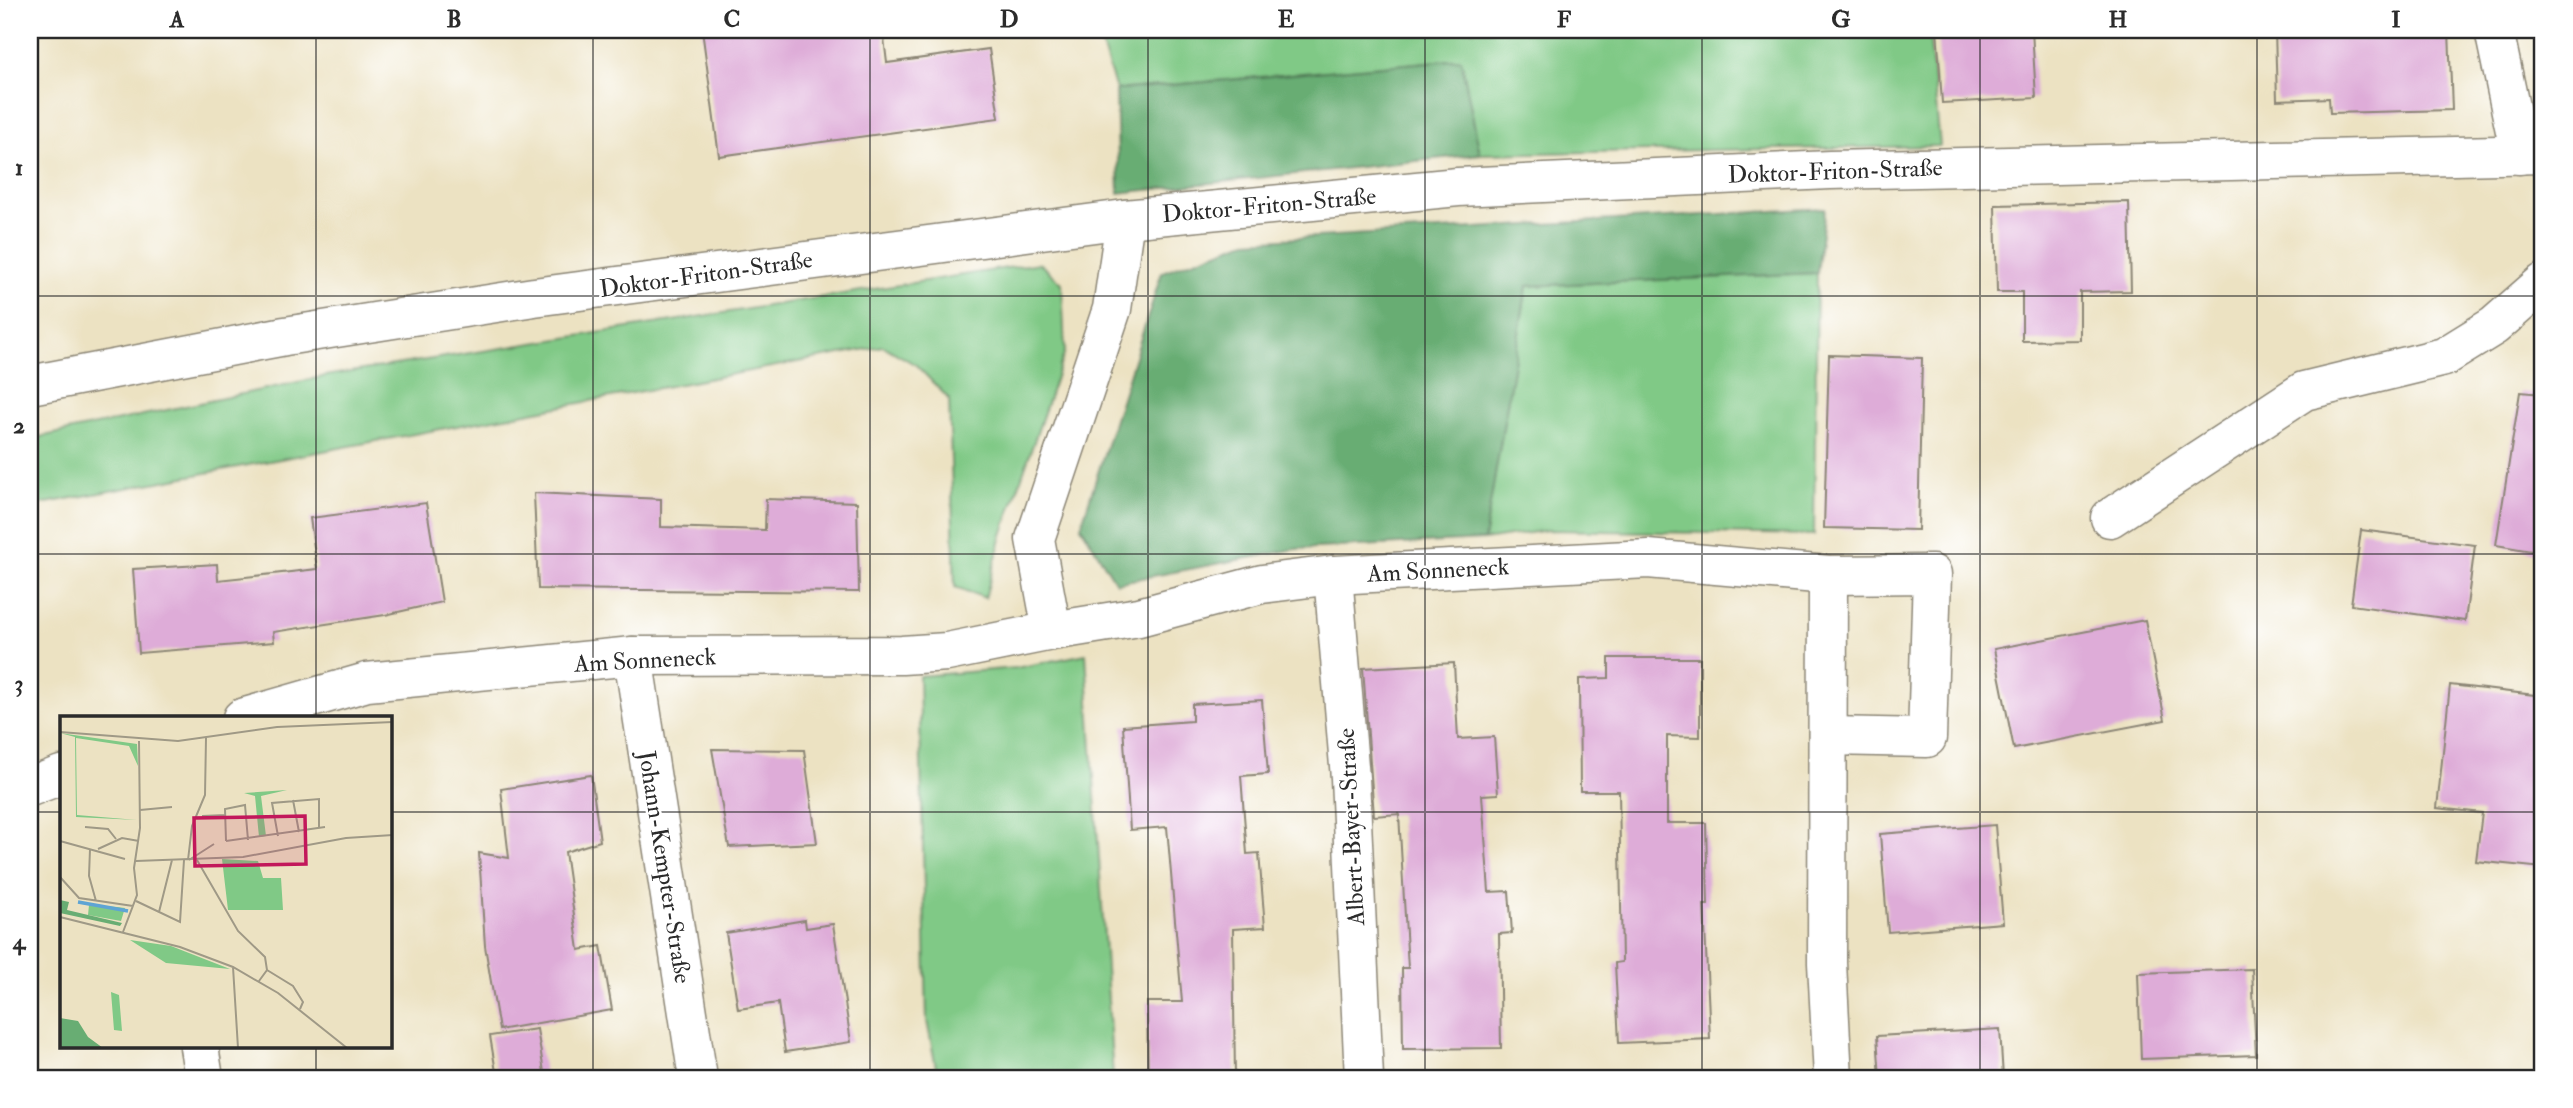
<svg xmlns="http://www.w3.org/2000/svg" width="2573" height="1108" viewBox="0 0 2573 1108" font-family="'IM FELL Double Pica',serif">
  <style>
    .green { fill: #80c986; stroke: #567a58; stroke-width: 2 }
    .forest { fill: #68ad73; stroke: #4a6c4f; stroke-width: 2 }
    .building { fill: #deacd8 }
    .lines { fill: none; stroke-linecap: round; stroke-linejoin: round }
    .minor-casing { stroke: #8c8676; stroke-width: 41 }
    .minor { stroke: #fff; stroke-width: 38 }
    .grid { fill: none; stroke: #2b2b2b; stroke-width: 2; stroke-opacity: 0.55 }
    .labels { text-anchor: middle; stroke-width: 5; stroke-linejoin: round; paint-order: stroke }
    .street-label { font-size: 24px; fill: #2b2b2b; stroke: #fff }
    .inset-river { fill: none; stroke: #5ea4d4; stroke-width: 3.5 }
    .inset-road { fill: none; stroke: #9f9986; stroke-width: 2 }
    .view { fill: #c2185b; fill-opacity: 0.15; stroke: #c2185b; stroke-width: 3.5 }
    .inset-edge { fill: none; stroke: #2b2b2b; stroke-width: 3.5 }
    .neatline { fill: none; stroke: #2b2b2b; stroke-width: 2.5 }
    .grid-label { font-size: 23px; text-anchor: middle; font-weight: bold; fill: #2b2b2b }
  </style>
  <rect width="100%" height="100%" fill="#fff"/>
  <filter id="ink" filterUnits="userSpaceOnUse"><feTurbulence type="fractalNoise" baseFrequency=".0143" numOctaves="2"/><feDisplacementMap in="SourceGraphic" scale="14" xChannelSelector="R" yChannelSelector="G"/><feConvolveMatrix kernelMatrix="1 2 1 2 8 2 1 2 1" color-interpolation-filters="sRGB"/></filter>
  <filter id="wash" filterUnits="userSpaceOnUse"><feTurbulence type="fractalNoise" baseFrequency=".00686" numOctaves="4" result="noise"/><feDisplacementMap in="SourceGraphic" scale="28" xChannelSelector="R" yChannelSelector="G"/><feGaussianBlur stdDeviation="1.57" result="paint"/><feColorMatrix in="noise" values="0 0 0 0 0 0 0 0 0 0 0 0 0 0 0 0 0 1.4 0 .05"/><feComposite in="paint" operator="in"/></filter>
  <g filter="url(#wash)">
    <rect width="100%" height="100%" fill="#ece2c2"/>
    <g class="green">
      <polygon points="1097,30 1929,30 1940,146 1480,154 1461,59 1116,90"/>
      <polygon points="1039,263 1062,283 1065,351 1002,535 985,598 955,587 949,399 916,365 883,346 30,506 30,439 331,375"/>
      <polygon points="1817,273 1814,535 1548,530 1484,540 1527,286"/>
      <polygon points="1086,654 1113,1078 938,1078 927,1021 919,676 1016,668"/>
    </g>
    <g class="forest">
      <polygon points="1461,59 1480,154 1119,193 1116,90"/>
      <polygon points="1825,208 1817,273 1527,286 1484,540 1296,549 1116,583 1081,526 1162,272 1247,241"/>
    </g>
    <g id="blocks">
      <g class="building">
        <polygon points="702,30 883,30 887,63 989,49 999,118 719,156"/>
        <polygon points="1937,30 2032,30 2036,98 1942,103"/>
        <polygon points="2275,30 2449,30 2452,110 2330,113 2329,98 2277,100"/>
        <polygon points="2129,202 2131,291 2080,292 2080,340 2022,341 2022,292 1997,292 1995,205"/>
        <polygon points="1829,355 1922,358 1918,530 1824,528"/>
        <polygon points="2520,392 2543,394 2543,553 2496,545"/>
        <polygon points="534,493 661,499 661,527 765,530 766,499 857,502 859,592 538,589"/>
        <polygon points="426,503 442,602 385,615 273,632 274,642 139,653 133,569 217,564 218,580 317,569 310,518"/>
        <polygon points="2361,530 2475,545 2465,621 2351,605"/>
        <polygon points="2145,620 2165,720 2014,749 1994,649"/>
        <polygon points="1609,658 1700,658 1700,737 1667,736 1667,823 1706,823 1708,905 1704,905 1710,1039 1619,1043 1615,963 1622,962 1619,791 1580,791 1579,679 1609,678"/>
        <polygon points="1454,663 1458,739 1494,737 1498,794 1482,795 1489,892 1509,891 1512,933 1499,934 1501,1048 1403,1049 1402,968 1408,968 1399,814 1374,816 1363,668"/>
        <polygon points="2450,685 2543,696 2543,764 2538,813 2543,814 2543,868 2476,861 2482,813 2437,808"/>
        <polygon points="1262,700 1268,774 1241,776 1247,854 1259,853 1265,927 1233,929 1235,1077 1148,1078 1147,1002 1182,1002 1167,827 1130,830 1123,726 1192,721 1192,704"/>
        <polygon points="712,749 804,750 817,843 729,847"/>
        <polygon points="591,775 600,841 565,852 579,950 601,946 612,1010 499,1030 485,946 479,853 509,858 501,789"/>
        <polygon points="1995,825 2003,923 1888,932 1880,834"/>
        <polygon points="805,920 806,928 833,924 851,1042 785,1052 778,1003 738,1009 726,933"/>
        <polygon points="2252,969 2256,1055 2141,1059 2138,973"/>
        <polygon points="537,1029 545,1078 497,1078 490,1036"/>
        <polygon points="2000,1029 2003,1078 1880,1078 1877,1036"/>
      </g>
    </g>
  </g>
  <g filter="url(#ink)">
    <use href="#blocks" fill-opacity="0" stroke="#8c8676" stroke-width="2"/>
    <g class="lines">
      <defs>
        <g id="minor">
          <polyline points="2494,30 2520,155"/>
          <polyline points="30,385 285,336 534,297 1125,219 1458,187 1830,170 2543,154"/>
          <polyline points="2110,518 2304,391 2444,357 2494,326 2543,283"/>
          <polyline points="1333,575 1350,778 1364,1078"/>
          <polyline points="1828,575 1827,963 1833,1078"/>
          <polyline points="1052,631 1035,539 1112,309 1125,219"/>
          <polyline points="633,656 698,1078"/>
          <polyline points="242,718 367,682 633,656 902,655 947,652 1052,631 1139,617 1262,584 1333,575 1648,559 1828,575 1932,574 1927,738 1828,736"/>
          <polyline points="30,787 61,775"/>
          <polyline points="199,1047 204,1078"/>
        </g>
      </defs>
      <use href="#minor" class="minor-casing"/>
      <use href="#minor" class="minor"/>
    </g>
  </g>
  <path class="grid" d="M316,30V718M593,30V1078M870,30V1078M1148,30V1078M1425,30V1078M1702,30V1078M1980,30V1078M2257,30V1078M30,296H2543M30,554H2543M30,812H61M390,812H2543M316,1047V1078"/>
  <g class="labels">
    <g class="street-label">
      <text transform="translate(1835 171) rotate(-2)" y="8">Doktor-Friton-Straße</text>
      <text transform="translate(1269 205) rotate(-5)" y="8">Doktor-Friton-Straße</text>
      <text transform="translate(706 274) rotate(-8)" y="8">Doktor-Friton-Straße</text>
      <text transform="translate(1438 570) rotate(-3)" y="8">Am Sonneneck</text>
      <text transform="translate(645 660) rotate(-3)" y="8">Am Sonneneck</text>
      <text transform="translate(1351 827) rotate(-93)" y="8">Albert-Bayer-Straße</text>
      <text transform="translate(665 867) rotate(81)" y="8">Johann-Kempter-Straße</text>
    </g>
  </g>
  <g transform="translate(60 716)">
    <rect width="332" height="332" fill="#ece2c2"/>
    <path d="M0,17L77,28L78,50L69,30L16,22L17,99L77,104L16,101L15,21ZM227,74L201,80L206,120L199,121L195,80L184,77ZM162,143L198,145L203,162H221L223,194H168ZM29,189L57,191L65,192L61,205L28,199ZM70,224L111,230L170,253L106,247ZM51,276L59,279L62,315L54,314Z" fill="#80c986"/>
    <path d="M0,184L9,186L7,194L62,207L60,210L0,197ZM0,302L18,305L28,321L43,332H0Z" fill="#68ad73"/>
    <path class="inset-river" d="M18,186L68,195"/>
    <path class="inset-road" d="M0,16L118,25L217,11L333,6M233,84L239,116M80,94L112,91M142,100L166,99M25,111L48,113L56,123M218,120L212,87L259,83V111M0,125L65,143M166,125L265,111M166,125L165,93L185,89L188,124M30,133L29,160L36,185M38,133L62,122L79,125M128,144L132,110L145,79L146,22M129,144L154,128M137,144L178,215L205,241L207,254L199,265M76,145L183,141L286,122L333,119M0,161L19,182L73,190M76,185L120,206L124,144M99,196L112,144M0,201L120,231L173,251L218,277L287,332M63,216L77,179L74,152L80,112L79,25M173,251L178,332M207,254L233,270L243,286L240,293"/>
    <path class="view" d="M245,100L246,148L135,150L134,102Z"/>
    <rect width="332" height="332" class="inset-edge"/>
  </g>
  <rect width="2573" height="1108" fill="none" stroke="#fff" stroke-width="77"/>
  <rect x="38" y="38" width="2496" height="1032" class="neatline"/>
  <g class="grid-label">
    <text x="177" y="27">A</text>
    <text x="454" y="27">B</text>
    <text x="732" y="27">C</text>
    <text x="1009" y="27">D</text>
    <text x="1286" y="27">E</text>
    <text x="1564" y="27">F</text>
    <text x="1841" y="27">G</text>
    <text x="2118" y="27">H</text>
    <text x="2396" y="27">I</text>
    <text x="19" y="175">1</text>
    <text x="19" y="433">2</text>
    <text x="19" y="691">3</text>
    <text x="19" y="949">4</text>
  </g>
</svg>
